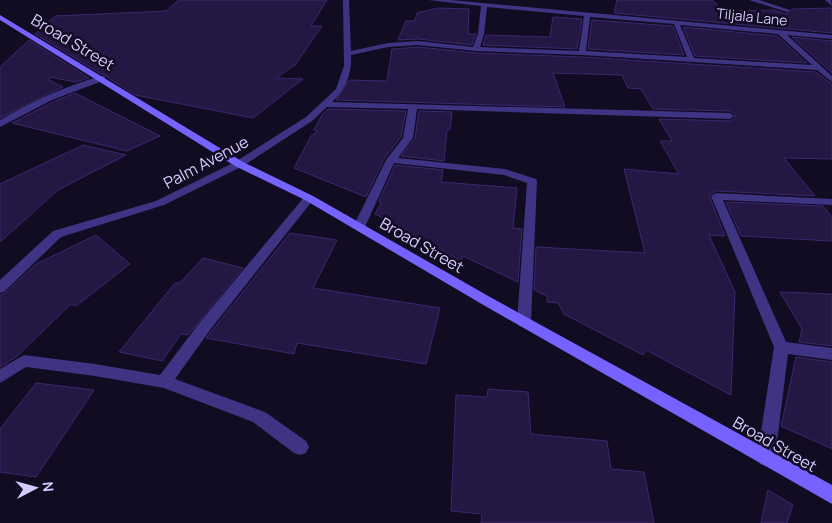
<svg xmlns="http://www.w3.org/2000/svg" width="832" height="523" viewBox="0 0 832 523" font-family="Manrope,sans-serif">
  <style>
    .building { fill: #241743; stroke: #3c2770 }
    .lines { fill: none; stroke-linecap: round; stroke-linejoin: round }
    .street { fill: #3e3483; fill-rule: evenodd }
    .secondary { fill: #7562ff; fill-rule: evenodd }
    .labels { text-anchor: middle; stroke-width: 5; stroke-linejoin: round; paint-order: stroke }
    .far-street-label { font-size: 14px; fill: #d6cbff; stroke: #110c21 }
    .street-label { font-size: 16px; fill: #d6cbff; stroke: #110c21 }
  </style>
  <rect width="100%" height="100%" fill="#110c21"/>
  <g class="building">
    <polygon points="179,0 327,0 311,26 322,26 295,65 276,78 303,79 253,118 135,95 107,77 106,75 101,74 35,34 55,16 166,11"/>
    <polygon points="617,0 712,0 723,11 774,10 786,14 792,9 832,8 832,33 614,13"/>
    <polygon points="438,8 469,9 468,34 476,34 472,45 418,39 398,40 406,21 415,21 417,13"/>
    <polygon points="553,17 582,19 577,49 483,45 486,35 550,37"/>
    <polygon points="592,20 673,26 684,55 588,49"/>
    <polygon points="683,27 777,36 807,63 695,56"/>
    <polygon points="792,37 832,41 832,73"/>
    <polygon points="29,40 89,78 75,82 50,77 49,80 63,87 0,118 0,67"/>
    <polygon points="418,47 476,53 582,57 816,72 832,84 832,159 784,158 815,196 716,191 709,195 725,236 709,235 735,292 731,395 646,350 643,355 564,314 558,303 547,302 547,296 534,290 536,247 645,253 624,169 679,174 660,141 672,141 659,119 730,121 735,118 735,114 730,111 653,109 641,89 628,88 622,75 553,73 565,107 336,100 349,80 387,81 392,49"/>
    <polygon points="75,93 160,136 127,151 12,123 53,102"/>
    <polygon points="328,109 406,111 401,137 384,159 366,197 294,168 311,136 318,131 314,130 322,115"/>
    <polygon points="419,111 452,112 450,130 447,130 444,161 401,156 415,138"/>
    <polygon points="83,145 126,155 58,190 0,242 0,184"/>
    <polygon points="395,165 443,170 441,182 517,188 513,228 522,229 518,282 463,256 461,261 375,214 381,203 379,201"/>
    <polygon points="726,202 823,206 832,217 832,241 741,236"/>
    <polygon points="290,233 337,240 313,288 440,308 426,364 297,343 294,354 206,338"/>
    <polygon points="96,235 130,264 76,306 71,304 15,358 0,367 0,295 6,292 36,264"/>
    <polygon points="203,258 243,268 188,335 181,334 162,361 119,352 175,283 180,283"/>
    <polygon points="780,292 832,294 832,346 799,342 802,329"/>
    <polygon points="796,357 832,362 832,449 781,426"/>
    <polygon points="36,383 94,390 36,477 0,472 0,429"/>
    <polygon points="488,389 528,392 531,434 607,441 611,469 644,472 654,523 481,523 482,514 451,511 456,395 487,397"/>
    <polygon points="768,490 793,505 787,523 761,523"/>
  </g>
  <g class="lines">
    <g class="street">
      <path d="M343,0H349L351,51L388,43L418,41L473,47L478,34L481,6L428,0H450L832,35V39L787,35L832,76V82L817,70L582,55L476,51L418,45L388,47L351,55C352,74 346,89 332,102L730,113L734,116L730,119L417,109L413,138L398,158L505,169L536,179L537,181L531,322L529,326L524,327L519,326L517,322L527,183L504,175L394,163L365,227L359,231L353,227L386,160L403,138L408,109L327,107L312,121L243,166L164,205L61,237L5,291L0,293V280L53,231L156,201L235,162L306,117L336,89L344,66ZM487,7L584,16L579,51L480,47L484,34ZM590,17L674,24L687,57L586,51ZM680,25L778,34L812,65L694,58Z"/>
      <polygon points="749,0 759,0 790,10 787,12"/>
      <polygon points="825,0 831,0 832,6"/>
      <path d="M102,76H105V80L52,100L0,127V120C32,102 66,85 102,76Z"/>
      <polygon points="716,193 832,199 832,205 723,200 786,342 832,348 832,360 788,354 775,458 772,464 766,466 760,464 757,458 774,347 711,196"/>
      <polygon points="309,195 314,198 313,200 210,330 175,379 265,412 306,441 309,447 306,453 300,455 294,453 253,422 164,388 95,376 26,367 0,383 0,369 24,355 95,364 160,375 200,322 305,196"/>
    </g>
    <polygon class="secondary" points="0,15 243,162 313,196 490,297 832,485 832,504 480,303 305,200 235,166 0,20"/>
  </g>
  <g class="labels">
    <g class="far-street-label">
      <text transform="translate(752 17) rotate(6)" y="5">Tiljala Lane</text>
    </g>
    <g class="street-label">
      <text transform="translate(73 42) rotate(31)" y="6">Broad Street</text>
      <text transform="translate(206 162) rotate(-28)" y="6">Palm Avenue</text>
      <text transform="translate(422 245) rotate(30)" y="6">Broad Street</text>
      <text transform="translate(775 444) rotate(30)" y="6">Broad Street</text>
    </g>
  </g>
  <g transform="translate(35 488) rotate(84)" stroke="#110c21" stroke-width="4" paint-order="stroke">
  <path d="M0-4L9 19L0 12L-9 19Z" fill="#d6cbff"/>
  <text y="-8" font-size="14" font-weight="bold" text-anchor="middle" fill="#d6cbff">N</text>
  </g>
</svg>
